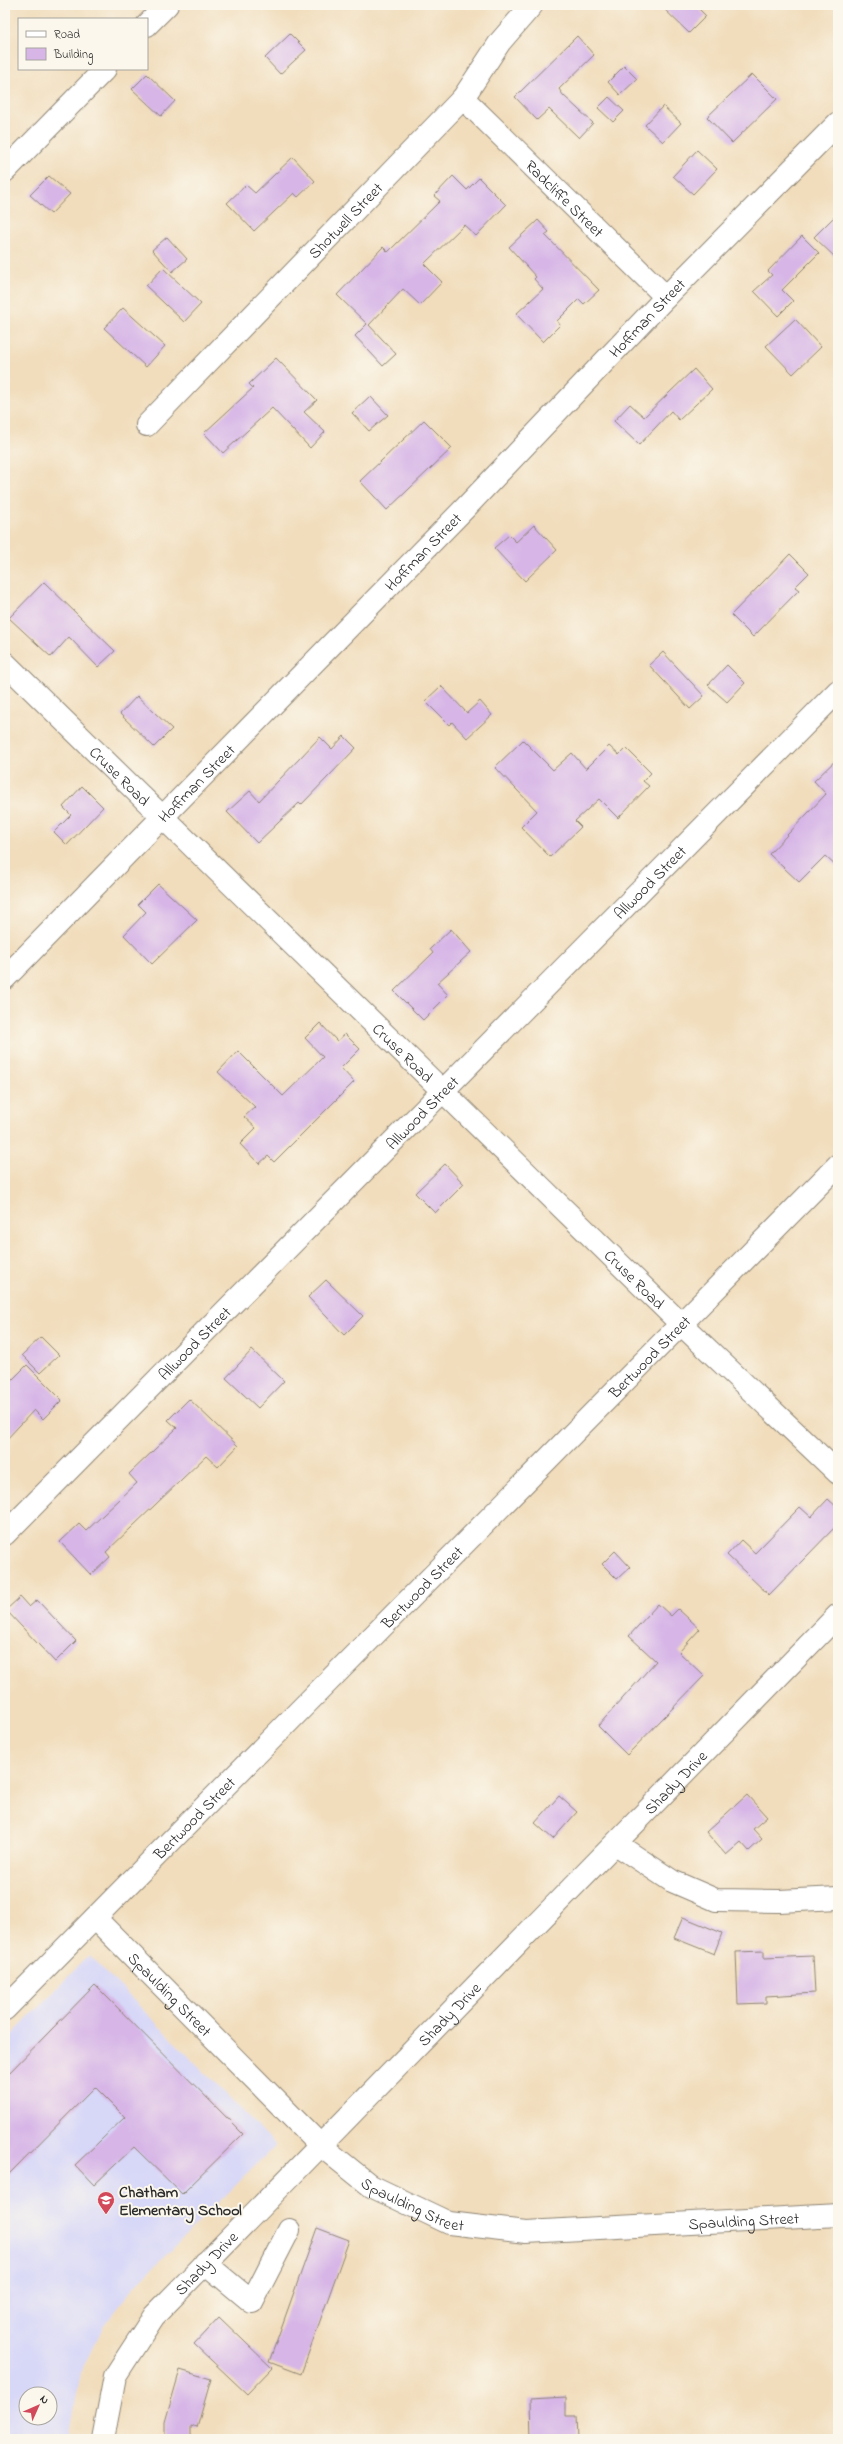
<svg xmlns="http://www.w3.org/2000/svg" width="843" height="2444" viewBox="0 0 843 2444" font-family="'Indie Flower',sans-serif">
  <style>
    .built { fill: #d7d7f8; fill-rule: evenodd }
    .building { fill: #d7b6e7 }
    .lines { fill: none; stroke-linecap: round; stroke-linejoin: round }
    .minor-casing { stroke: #8e8474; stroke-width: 24 }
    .minor { stroke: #fff; stroke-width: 22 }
    .labels { text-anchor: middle; stroke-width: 4; stroke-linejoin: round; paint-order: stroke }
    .street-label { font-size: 16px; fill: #2b2b2b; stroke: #fbf7ec }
    .poi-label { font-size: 16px; font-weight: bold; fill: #2b2b2b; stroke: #fbf7ec; text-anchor: start }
  </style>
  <rect width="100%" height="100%" fill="#fbf7ec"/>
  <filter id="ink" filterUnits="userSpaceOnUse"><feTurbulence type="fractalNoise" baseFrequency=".025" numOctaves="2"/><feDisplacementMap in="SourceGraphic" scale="8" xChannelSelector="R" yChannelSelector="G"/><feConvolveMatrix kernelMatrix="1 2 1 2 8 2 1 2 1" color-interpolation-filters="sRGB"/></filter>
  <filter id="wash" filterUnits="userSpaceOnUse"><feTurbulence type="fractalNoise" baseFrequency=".012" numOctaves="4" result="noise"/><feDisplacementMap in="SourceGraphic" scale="16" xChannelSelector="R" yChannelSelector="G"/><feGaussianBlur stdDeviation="0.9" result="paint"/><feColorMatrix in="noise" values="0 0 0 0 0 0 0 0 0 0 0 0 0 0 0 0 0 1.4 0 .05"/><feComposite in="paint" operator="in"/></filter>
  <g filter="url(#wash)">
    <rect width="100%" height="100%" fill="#f1ddbc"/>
    <path class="built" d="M89,1955L276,2145L136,2285L103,2327L79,2377L68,2439H5V2042ZM26,2394H50V2418H26Z"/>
    <g id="blocks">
      <g class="building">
        <polygon points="660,5 695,5 706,16 689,33"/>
        <polygon points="290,34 306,50 280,74 265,58"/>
        <polygon points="577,36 594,55 559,89 563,95 593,123 579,138 549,109 537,120 515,97"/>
        <polygon points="624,66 637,79 620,95 608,82"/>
        <polygon points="147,74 175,101 161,116 132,89"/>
        <polygon points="752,74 777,99 732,143 707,117"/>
        <polygon points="609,97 624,111 613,122 598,108"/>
        <polygon points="663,106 681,123 663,142 645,125"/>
        <polygon points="697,150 717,169 693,194 673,176"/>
        <polygon points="293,157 315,181 298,197 294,193 254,231 227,203 246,185 255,193"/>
        <polygon points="49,176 70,194 51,214 30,195"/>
        <polygon points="453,176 467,190 479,178 506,205 476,236 464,225 424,264 442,282 420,305 403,289 369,325 396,354 383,366 355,336 367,324 337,295 383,247 388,252 440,201 434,196"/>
        <polygon points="838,213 838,260 814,237"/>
        <polygon points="538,220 549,232 545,235 599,290 584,304 579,299 557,321 560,325 543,342 516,314 543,289 534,279 536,277 509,247"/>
        <polygon points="802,236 819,253 782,290 793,301 778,316 754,291 772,275 768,271"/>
        <polygon points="167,237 187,259 172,272 152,250"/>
        <polygon points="163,268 201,304 184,322 146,286"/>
        <polygon points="123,308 165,346 146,367 104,328"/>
        <polygon points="795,319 821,347 793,374 766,346"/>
        <polygon points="276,358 317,400 304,412 325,432 310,448 272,408 223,453 204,433 253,388 249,384"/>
        <polygon points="694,369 712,389 679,420 671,411 639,445 614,421 630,404 644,417"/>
        <polygon points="370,396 388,415 369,431 352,413"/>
        <polygon points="424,420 452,448 387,510 360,481"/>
        <polygon points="534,525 557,550 525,581 494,548 509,535 516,542"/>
        <polygon points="790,554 809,573 795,587 799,590 753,637 731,615"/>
        <polygon points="44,582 115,651 98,667 69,637 51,657 9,618"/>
        <polygon points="663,652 704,696 690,709 649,665"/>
        <polygon points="727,665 745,683 727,702 708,685"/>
        <polygon points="441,686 467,713 480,701 492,715 467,738 452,722 449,725 425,701"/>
        <polygon points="137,696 172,729 154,747 120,714"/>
        <polygon points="344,736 356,748 301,805 299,803 257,843 227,812 250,791 259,801 320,737 332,749"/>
        <polygon points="523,740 553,770 572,753 586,769 609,746 619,755 626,748 651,773 643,781 649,786 618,818 599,799 575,821 581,827 550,857 521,827 537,811 495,767"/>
        <polygon points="838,758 838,868 825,856 799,882 769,854 826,794 814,781"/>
        <polygon points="82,786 103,807 67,845 54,832 71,815 63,807"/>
        <polygon points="158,884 197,920 152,964 124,935 146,912 138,904"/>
        <polygon points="451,929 471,952 437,983 448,995 423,1020 394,991 433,953 430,949"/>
        <polygon points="320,1023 337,1041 345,1034 360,1049 341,1068 354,1082 274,1162 268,1156 259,1164 240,1144 256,1128 244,1117 255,1107 218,1072 238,1051 283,1096 323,1057 305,1038"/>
        <polygon points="445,1164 464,1184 435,1213 415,1193"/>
        <polygon points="326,1280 363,1316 344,1335 308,1297"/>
        <polygon points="41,1337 59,1355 40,1373 22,1355"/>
        <polygon points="252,1350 284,1381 258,1408 226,1378"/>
        <polygon points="27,1365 62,1400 43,1419 34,1410 5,1441 5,1387"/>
        <polygon points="189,1399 238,1446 218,1467 206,1456 106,1552 110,1557 91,1575 60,1542 79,1524 86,1531 137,1483 129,1474 177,1428 168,1420"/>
        <polygon points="828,1499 838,1508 838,1524 769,1595 727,1555 741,1540 755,1553 800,1507 811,1517"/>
        <polygon points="615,1551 630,1567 617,1579 602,1564"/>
        <polygon points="20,1597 29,1607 37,1600 76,1641 55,1662 6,1610"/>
        <polygon points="658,1604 671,1616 678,1609 700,1629 679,1652 704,1676 627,1755 598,1726 656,1661 629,1636"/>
        <polygon points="747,1795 767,1817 753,1829 762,1839 749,1851 741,1842 726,1855 706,1832"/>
        <polygon points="559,1796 577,1812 553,1839 535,1823"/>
        <polygon points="683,1917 722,1933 714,1954 674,1938"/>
        <polygon points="764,1951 764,1958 813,1956 815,1993 766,1996 766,2003 738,2004 736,1952"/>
        <polygon points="95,1985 243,2134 182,2194 134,2147 94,2185 75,2165 125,2117 95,2087 5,2178 5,2077"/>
        <polygon points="317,2228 349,2240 301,2374 269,2362"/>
        <polygon points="219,2317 272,2368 247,2394 194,2344"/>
        <polygon points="180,2370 211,2379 197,2428 191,2426 191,2439 165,2439 165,2422"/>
        <polygon points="566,2397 566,2416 576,2416 577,2439 531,2439 530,2399"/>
      </g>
    </g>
  </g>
  <g filter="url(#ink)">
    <use href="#blocks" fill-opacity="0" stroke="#8e8474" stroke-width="1"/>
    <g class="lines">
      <defs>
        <g id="minor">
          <polyline points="147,25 167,5"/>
          <path id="s1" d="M463,98L666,297"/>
          <polyline points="5,171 105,69"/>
          <path id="s2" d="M147,425L463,98L500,42L532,5"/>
          <path id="s3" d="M5,663L681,1324L838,1473"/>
          <path id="s4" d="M5,978L469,504L666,297L838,123"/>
          <path id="s5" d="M5,1534L838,691"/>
          <polyline points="616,1844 672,1881 716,1900 779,1901 838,1898"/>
          <path id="s6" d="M95,1918L320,2145L371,2186L449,2223L526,2232L838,2215"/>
          <path id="s7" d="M5,2009L838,1165"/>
          <polyline points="205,2263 252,2302 289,2230"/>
          <path id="s8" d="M103,2439L115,2376L154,2316L838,1615"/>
        </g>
      </defs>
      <use href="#minor" class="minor-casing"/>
      <use href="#minor" class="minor"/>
    </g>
  </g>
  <defs>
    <symbol id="school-pin" viewBox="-11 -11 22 30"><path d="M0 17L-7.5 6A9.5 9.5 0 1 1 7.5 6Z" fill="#d1495b" stroke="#fbf7ec"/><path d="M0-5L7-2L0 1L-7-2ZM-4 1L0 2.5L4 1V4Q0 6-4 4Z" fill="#fff"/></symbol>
  </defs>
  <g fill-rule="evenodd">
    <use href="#school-pin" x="96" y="2190" width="20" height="27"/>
  </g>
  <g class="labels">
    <g class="street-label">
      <text dy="6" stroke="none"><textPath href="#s1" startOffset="143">Radcliffe Street</textPath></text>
      <text dy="6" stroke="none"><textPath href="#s2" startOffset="285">Shotwell Street</textPath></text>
      <text dy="6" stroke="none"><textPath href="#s4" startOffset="921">Hoffman Street</textPath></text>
      <text dy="6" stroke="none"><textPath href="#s4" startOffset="597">Hoffman Street</textPath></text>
      <text dy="6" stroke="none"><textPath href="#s3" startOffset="161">Cruse Road</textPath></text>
      <text dy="6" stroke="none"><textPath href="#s4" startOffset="273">Hoffman Street</textPath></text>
      <text dy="6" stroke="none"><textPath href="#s5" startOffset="917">Allwood Street</textPath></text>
      <text dy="6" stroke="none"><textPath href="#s3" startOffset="557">Cruse Road</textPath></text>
      <text dy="6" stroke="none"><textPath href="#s5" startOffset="593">Allwood Street</textPath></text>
      <text dy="6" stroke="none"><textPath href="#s3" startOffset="881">Cruse Road</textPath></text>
      <text dy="6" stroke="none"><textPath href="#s5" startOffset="269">Allwood Street</textPath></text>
      <text dy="6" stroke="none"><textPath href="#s7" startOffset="917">Bertwood Street</textPath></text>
      <text dy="6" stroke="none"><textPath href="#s7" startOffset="593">Bertwood Street</textPath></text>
      <text dy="6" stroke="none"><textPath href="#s8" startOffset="882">Shady Drive</textPath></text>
      <text dy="6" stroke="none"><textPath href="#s7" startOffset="269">Bertwood Street</textPath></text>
      <text dy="6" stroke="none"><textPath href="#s6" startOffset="107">Spaulding Street</textPath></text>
      <text dy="6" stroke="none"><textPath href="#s8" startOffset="558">Shady Drive</textPath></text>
      <text dy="6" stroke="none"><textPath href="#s6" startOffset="431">Spaulding Street</textPath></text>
      <text dy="6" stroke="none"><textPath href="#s6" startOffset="767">Spaulding Street</textPath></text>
      <text dy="6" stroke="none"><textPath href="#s8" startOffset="210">Shady Drive</textPath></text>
    </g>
    <g class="poi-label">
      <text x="119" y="2197">Chatham<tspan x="119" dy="18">Elementary School</tspan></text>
    </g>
  </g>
  <rect width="843" height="2444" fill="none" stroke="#fbf7ec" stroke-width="20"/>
  <rect x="18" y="18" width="130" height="52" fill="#fbf7ec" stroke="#a8a59f"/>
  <rect x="26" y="31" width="20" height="6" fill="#ffffff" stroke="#a8a59f"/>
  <text x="54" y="38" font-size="12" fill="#2b2b2b">Road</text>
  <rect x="26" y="48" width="20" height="12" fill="#d7b6e7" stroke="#a8a59f"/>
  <text x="54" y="58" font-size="12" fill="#2b2b2b">Building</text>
  <g transform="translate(38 2406) rotate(45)"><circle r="19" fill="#fbf7ec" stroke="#a8a59f"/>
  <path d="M0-3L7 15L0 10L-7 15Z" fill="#d1495b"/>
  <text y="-6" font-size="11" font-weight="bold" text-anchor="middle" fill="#2b2b2b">N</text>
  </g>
</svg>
